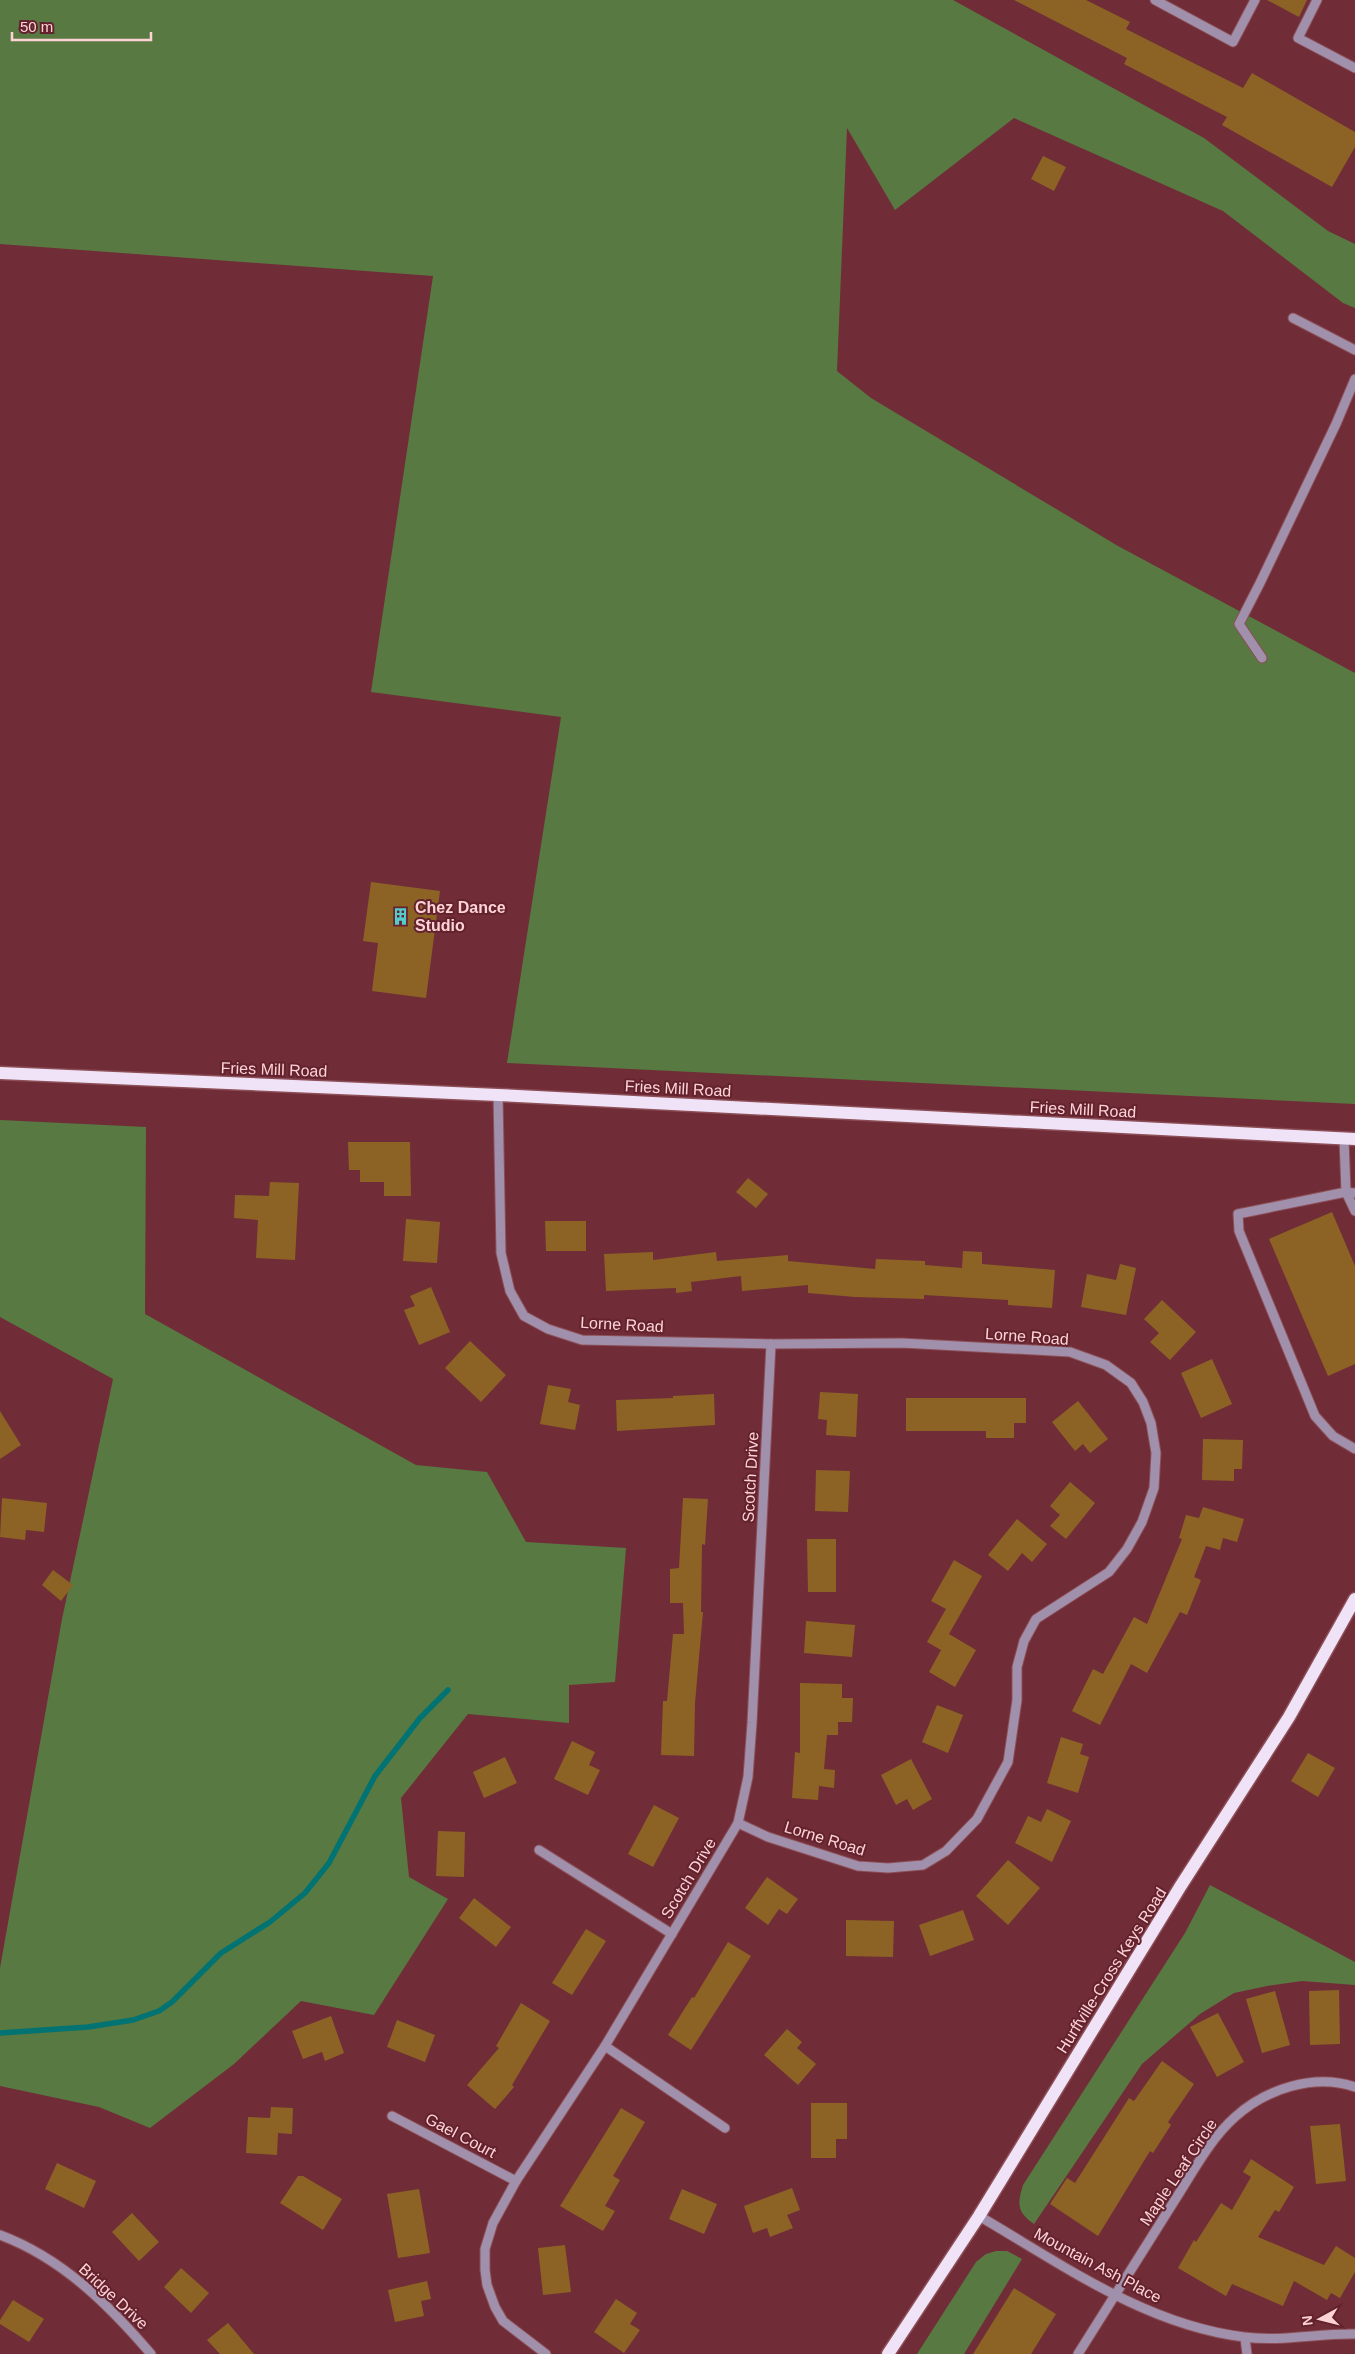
<svg xmlns="http://www.w3.org/2000/svg" width="1355" height="2354" viewBox="0 0 1355 2354" font-family="Helvetica,sans-serif">
  <style>
    .green { fill: #587942 }
    .lines { fill: none; stroke-linecap: round; stroke-linejoin: round }
    .stream { stroke: #007372; stroke-width: 5.5 }
    .building { fill: #8c6325 }
    .minor-casing { stroke: #8c4e57; stroke-width: 11 }
    .major-casing { stroke: #8c4e57; stroke-width: 15 }
    .minor { stroke: #a190ab; stroke-width: 9 }
    .major { stroke: #f0e2f7; stroke-width: 12 }
    .labels { text-anchor: middle; stroke-width: 4; stroke-linejoin: round; paint-order: stroke }
    .poi-label { font-size: 16px; font-weight: bold; fill: #fdd3d6; stroke: #63222d; text-anchor: start }
    .street-label { font-size: 16px; fill: #fdd3d6; stroke: #63222d }
  </style>
  <rect width="100%" height="100%" fill="#702d37"/>
  <g class="green">
    <polygon points="0,0 953,0 1204,138 1328,231 1355,244 1355,308 1343,303 1223,211 1014,118 895,210 847,128 837,371 871,398 1118,546 1355,673 1355,1104 507,1063 561,717 371,692 433,276 0,244"/>
    <polygon points="0,1120 146,1127 145,1314 416,1465 487,1472 526,1542 626,1548 615,1682 569,1685 569,1723 468,1714 401,1798 409,1877 448,1899 374,2015 301,2001 234,2064 150,2128 99,2107 0,2086 0,1968 62,1619 113,1379 0,1317"/>
    <path d="M1210,1885L1355,1962V1985L1302,1981L1267,1986L1234,1993L1200,2014L1142,2064L1034,2224C1017,2212 1017,2204 1023,2185L1185,1933Z"/>
    <polygon points="996,2251 1007,2251 1022,2259 964,2354 917,2354 976,2262 986,2254"/>
  </g>
  <g class="lines">
    <polyline class="stream" points="0,2033 88,2027 133,2020 159,2011 172,2002 221,1953 270,1922 305,1893 329,1863 375,1776 420,1718 448,1690"/>
  </g>
  <g class="building">
    <polygon points="1014,0 1086,0 1130,22 1126,29 1243,88 1252,73 1355,132 1355,147 1332,187 1222,125 1227,117 1124,64 1127,58"/>
    <polygon points="1267,0 1307,0 1299,17"/>
    <polygon points="1043,156 1066,167 1054,191 1031,179"/>
    <polygon points="371,882 440,891 426,998 372,991 378,943 363,941"/>
    <polygon points="348,1142 410,1142 411,1196 384,1196 384,1182 360,1182 360,1170 349,1170"/>
    <polygon points="748,1178 768,1194 756,1208 736,1192"/>
    <polygon points="270,1182 299,1183 295,1260 256,1258 258,1220 234,1218 235,1195 269,1196"/>
    <polygon points="1332,1212 1355,1266 1355,1364 1328,1376 1269,1239"/>
    <polygon points="406,1219 440,1222 437,1263 403,1261"/>
    <polygon points="545,1221 586,1221 586,1251 546,1251"/>
    <polygon points="963,1251 982,1252 982,1264 1055,1270 1052,1308 1008,1305 1008,1300 924,1295 924,1299 855,1297 808,1293 808,1285 742,1291 741,1276 691,1282 692,1291 676,1293 676,1288 606,1291 604,1254 653,1252 653,1260 716,1252 717,1261 788,1255 788,1261 875,1269 876,1259 925,1261 925,1265 962,1268"/>
    <polygon points="1120,1264 1136,1268 1126,1315 1081,1307 1087,1274 1116,1280"/>
    <polygon points="431,1287 450,1332 419,1345 404,1310 415,1306 410,1296"/>
    <polygon points="1162,1300 1196,1332 1170,1360 1150,1342 1159,1333 1144,1319"/>
    <polygon points="470,1341 506,1375 481,1402 445,1368"/>
    <polygon points="1212,1359 1232,1404 1201,1418 1181,1373"/>
    <polygon points="548,1385 571,1389 568,1402 580,1405 575,1430 540,1424"/>
    <polygon points="820,1392 858,1394 856,1437 826,1435 827,1420 818,1419"/>
    <polygon points="714,1394 715,1425 617,1431 616,1400 673,1398 673,1396"/>
    <polygon points="906,1398 1026,1398 1026,1423 1014,1423 1014,1438 986,1438 986,1431 906,1431"/>
    <polygon points="1078,1401 1108,1439 1090,1453 1083,1444 1075,1451 1052,1422"/>
    <polygon points="0,1411 21,1445 0,1459"/>
    <polygon points="1203,1439 1243,1440 1242,1469 1234,1469 1234,1481 1202,1480"/>
    <polygon points="816,1470 850,1471 848,1512 815,1511"/>
    <polygon points="1070,1482 1095,1503 1066,1539 1050,1526 1060,1515 1050,1506"/>
    <polygon points="2,1498 47,1503 44,1532 26,1530 25,1540 0,1537"/>
    <polygon points="683,1498 708,1499 705,1545 702,1544 701,1612 703,1612 695,1703 694,1756 661,1755 663,1701 667,1701 673,1634 684,1634 683,1603 670,1603 670,1569 679,1568"/>
    <polygon points="1203,1507 1244,1519 1237,1542 1223,1538 1220,1550 1206,1546 1194,1577 1201,1580 1187,1615 1180,1612 1147,1673 1131,1664 1100,1725 1072,1711 1093,1669 1103,1674 1134,1617 1147,1624 1182,1539 1179,1538 1186,1515 1199,1518"/>
    <polygon points="1017,1519 1047,1544 1032,1562 1022,1553 1008,1571 988,1555"/>
    <polygon points="807,1539 836,1539 836,1592 808,1592"/>
    <polygon points="954,1560 982,1576 949,1634 976,1650 955,1687 929,1672 941,1650 927,1642 946,1609 931,1601"/>
    <polygon points="53,1570 73,1585 61,1601 42,1585"/>
    <polygon points="806,1621 855,1625 852,1657 804,1653"/>
    <polygon points="800,1683 842,1684 842,1698 853,1698 852,1722 838,1722 838,1735 827,1735 824,1769 835,1770 834,1788 819,1786 818,1800 792,1798 795,1752 800,1753"/>
    <polygon points="937,1705 963,1715 948,1753 922,1742"/>
    <polygon points="1061,1737 1083,1744 1080,1754 1089,1757 1078,1793 1047,1783"/>
    <polygon points="572,1741 595,1752 589,1765 600,1770 588,1795 554,1779"/>
    <polygon points="1308,1753 1335,1768 1318,1797 1291,1781"/>
    <polygon points="505,1757 517,1783 484,1798 473,1772"/>
    <polygon points="911,1759 932,1799 913,1810 907,1799 896,1805 881,1775"/>
    <polygon points="654,1805 679,1818 653,1867 628,1854"/>
    <polygon points="1047,1809 1071,1821 1052,1862 1015,1843 1028,1816 1041,1822"/>
    <polygon points="438,1831 465,1832 464,1877 436,1876"/>
    <polygon points="1008,1860 1040,1888 1008,1925 976,1896"/>
    <polygon points="767,1877 798,1899 787,1914 779,1909 768,1925 745,1908"/>
    <polygon points="474,1898 511,1927 496,1947 459,1918"/>
    <polygon points="963,1910 974,1940 930,1956 919,1925"/>
    <polygon points="846,1920 894,1921 893,1957 846,1956"/>
    <polygon points="586,1929 606,1941 572,1995 552,1983"/>
    <polygon points="728,1942 751,1956 691,2050 668,2035 692,1997 694,1998"/>
    <polygon points="1339,1990 1340,2044 1310,2045 1309,1991"/>
    <polygon points="1275,1991 1290,2045 1262,2053 1246,1999"/>
    <polygon points="521,2003 550,2021 512,2085 514,2087 495,2109 467,2085 499,2048 496,2046"/>
    <polygon points="1218,2013 1244,2062 1217,2077 1190,2027"/>
    <polygon points="331,2016 344,2053 325,2061 322,2052 303,2059 292,2031"/>
    <polygon points="397,2020 435,2035 425,2062 387,2047"/>
    <polygon points="787,2029 802,2042 797,2048 816,2064 798,2085 764,2055"/>
    <polygon points="1162,2061 1194,2084 1168,2122 1171,2125 1153,2153 1150,2151 1098,2236 1050,2204 1067,2178 1075,2183 1129,2098 1134,2101"/>
    <polygon points="811,2103 847,2103 847,2139 836,2139 836,2158 811,2158"/>
    <polygon points="271,2107 293,2108 292,2134 278,2133 277,2155 246,2153 248,2117 270,2118"/>
    <polygon points="621,2108 645,2122 613,2176 620,2180 605,2206 615,2211 603,2231 560,2206"/>
    <polygon points="1340,2124 1346,2181 1316,2184 1310,2126"/>
    <polygon points="1251,2159 1294,2187 1279,2212 1275,2210 1258,2237 1324,2265 1336,2246 1355,2258 1355,2272 1340,2298 1331,2293 1327,2300 1294,2281 1283,2306 1232,2284 1226,2296 1178,2268 1194,2240 1196,2242 1221,2203 1232,2210 1251,2177 1243,2172"/>
    <polygon points="57,2163 96,2181 84,2208 45,2189"/>
    <polygon points="298,2176 303,2176 342,2199 323,2230 280,2203"/>
    <polygon points="792,2188 800,2210 787,2215 793,2228 770,2237 767,2228 753,2233 744,2206"/>
    <polygon points="419,2189 430,2253 398,2258 387,2194"/>
    <polygon points="682,2189 717,2204 704,2234 669,2219"/>
    <polygon points="132,2213 159,2242 139,2261 112,2232"/>
    <polygon points="565,2245 571,2292 543,2295 538,2248"/>
    <polygon points="181,2268 209,2293 191,2313 164,2287"/>
    <polygon points="427,2281 431,2299 421,2301 424,2316 395,2322 388,2290"/>
    <polygon points="1014,2288 1056,2314 1031,2354 973,2354"/>
    <polygon points="616,2299 637,2313 630,2324 640,2330 624,2353 594,2332"/>
    <polygon points="13,2300 44,2319 29,2342 0,2324 0,2320"/>
    <polygon points="228,2323 254,2354 220,2354 207,2340"/>
  </g>
  <g class="lines">
    <defs>
      <g id="minor">
        <polyline points="1155,0 1233,42 1255,0"/>
        <polyline points="1317,0 1298,38 1355,68"/>
        <polyline points="1293,318 1355,350"/>
        <polyline points="1262,658 1239,624 1260,583 1336,424 1355,379"/>
        <polyline points="498,1095 501,1253 510,1291 524,1316 548,1329 582,1340 771,1344 902,1343 1070,1352 1106,1365 1131,1383 1143,1402 1151,1423 1156,1453 1154,1488 1142,1522 1127,1549 1109,1572 1036,1619 1024,1641 1017,1667 1017,1700 1008,1762 977,1819 946,1851 923,1865 888,1868 858,1866 768,1837 738,1823"/>
        <polyline points="1344,1139 1346,1192 1238,1214 1239,1231 1315,1416 1333,1436 1355,1449"/>
        <polyline points="1355,1193 1346,1192 1355,1211"/>
        <polyline points="539,1850 672,1934"/>
        <polyline points="605,2046 725,2128"/>
        <polyline points="392,2116 516,2181"/>
        <path d="M979,2216C1063,2265 1146,2325 1244,2337C1281,2342 1319,2333 1355,2334"/>
        <path d="M0,2235C62,2258 109,2305 151,2354"/>
        <polyline points="1245,2338 1247,2354"/>
        <polyline points="546,2354 503,2321 495,2307 487,2285 485,2270 485,2249 493,2223 516,2181 605,2046 738,1823 748,1777 752,1723 771,1344"/>
        <path d="M1078,2354C1110,2304 1141,2253 1173,2203C1192,2174 1209,2140 1235,2117C1266,2089 1314,2073 1355,2087"/>
      </g>
      <g id="major">
        <polyline points="0,1073 498,1095 1355,1139"/>
        <polyline points="888,2354 979,2216 1180,1887 1289,1717 1355,1599"/>
      </g>
    </defs>
    <use href="#minor" class="minor-casing"/>
    <use href="#major" class="major-casing"/>
    <use href="#minor" class="minor"/>
    <use href="#major" class="major"/>
  </g>
  <defs>
    <symbol id="building-bare" viewBox="-9 -9 18 18"><path d="M-4-6H4V6H1V3H-1V6H-4ZM-2.5-4.3h1.7v1.8h-1.7ZM.8-4.3h1.7v1.8H.8ZM-2.5-1h1.7V.8h-1.7ZM.8-1h1.7V.8H.8Z" fill="#53cdcb" stroke="#63222d" stroke-width="2.5" paint-order="stroke"/></symbol>
  </defs>
  <g fill-rule="evenodd">
    <use href="#building-bare" x="388" y="904" width="25" height="25"/>
  </g>
  <g class="labels">
    <g class="poi-label">
      <text x="415" y="913">Chez Dance<tspan x="415" dy="18">Studio</tspan></text>
    </g>
    <g class="street-label">
      <text transform="translate(274 1069) rotate(2)" y="6">Fries Mill Road</text>
      <text transform="translate(678 1088) rotate(3)" y="6">Fries Mill Road</text>
      <text transform="translate(1083 1109) rotate(3)" y="6">Fries Mill Road</text>
      <text transform="translate(622 1324) rotate(3)" y="6">Lorne Road</text>
      <text transform="translate(1027 1336) rotate(4)" y="6">Lorne Road</text>
      <text transform="translate(750 1477) rotate(-87)" y="6">Scotch Drive</text>
      <text transform="translate(825 1838) rotate(17)" y="6">Lorne Road</text>
      <text transform="translate(688 1878) rotate(-59)" y="6">Scotch Drive</text>
      <text transform="translate(1111 1970) rotate(-58)" y="6">Hurffville-Cross Keys Road</text>
      <text transform="translate(461 2135) rotate(28)" y="6">Gael Court</text>
      <text transform="translate(1178 2172) rotate(-56)" y="6">Maple Leaf Circle</text>
      <text transform="translate(1098 2265) rotate(28)" y="6">Mountain Ash Place</text>
      <text transform="translate(114 2296) rotate(43)" y="6">Bridge Drive</text>
    </g>
  </g>
  <g transform="translate(1320 2319) rotate(263)" stroke="#63222d" stroke-width="4" paint-order="stroke">
  <path d="M0-4L9 19L0 12L-9 19Z" fill="#fdd3d6"/>
  <text y="-8" font-size="14" font-weight="bold" text-anchor="middle" fill="#fdd3d6">N</text>
  </g>
  <path d="M12 32v8h139v-8" fill="none" stroke="#fdd3d6" stroke-width="2.5"/>
  <text x="20" y="32" font-size="15" fill="#fdd3d6" stroke="#63222d" stroke-width="4" paint-order="stroke">50 m</text>
</svg>
